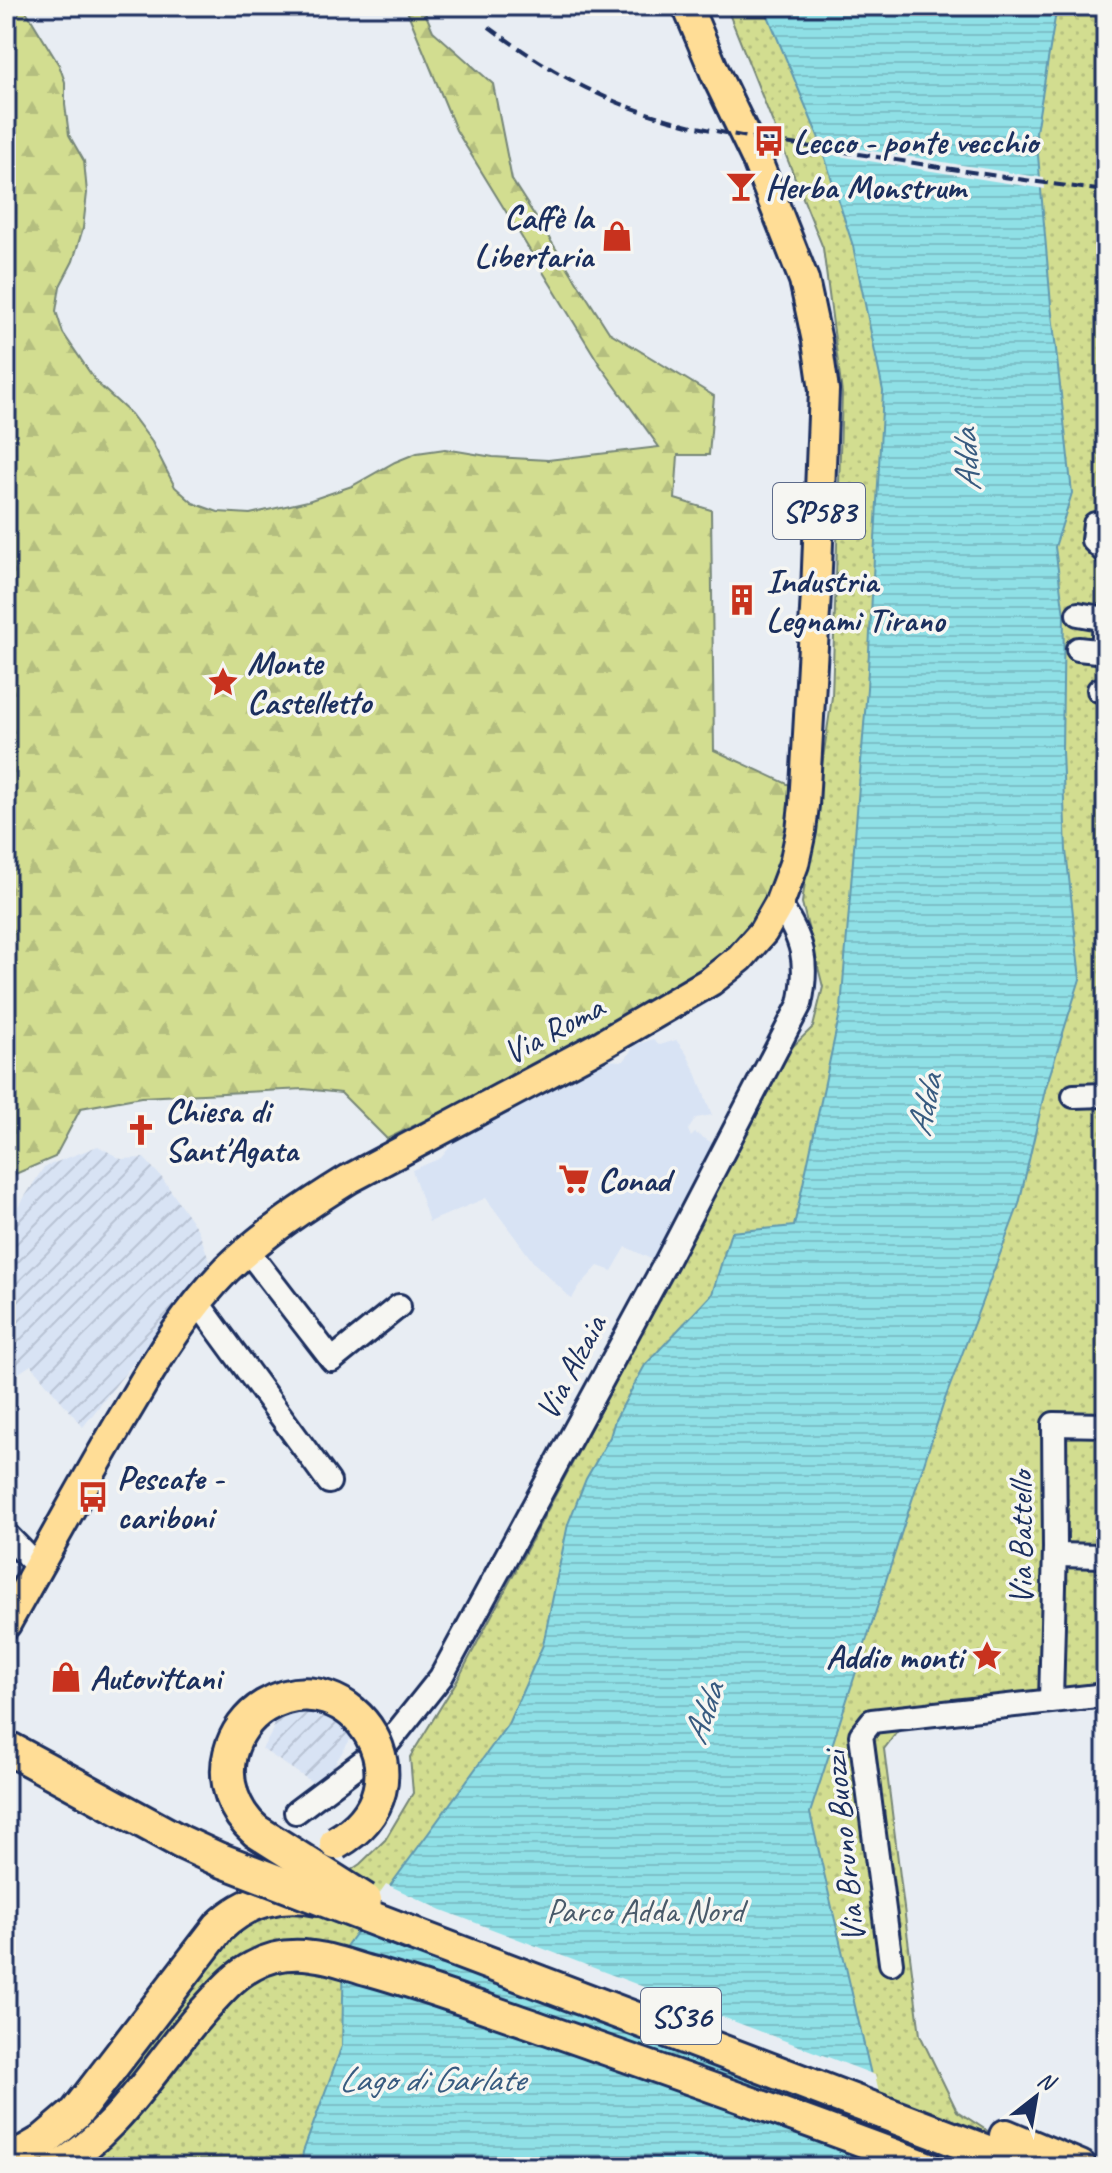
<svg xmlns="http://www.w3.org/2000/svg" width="1112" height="2173" viewBox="0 0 1112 2173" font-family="Caveat,sans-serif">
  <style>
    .built { fill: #d8e3f4 }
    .industrial { fill: url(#industrial-furrows) }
    .forest { fill: url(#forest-firs); stroke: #768677; stroke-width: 2 }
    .park { fill: url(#park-dots); stroke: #768677; stroke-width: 2 }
    .water { fill: url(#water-rules); stroke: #6199b0; stroke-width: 2 }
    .pier { fill: #e8edf3 }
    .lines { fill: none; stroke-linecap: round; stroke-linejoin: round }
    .minor-casing { stroke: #1b2f5e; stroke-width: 28 }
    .major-casing { stroke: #1b2f5e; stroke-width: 34 }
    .highway-casing { stroke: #1b2f5e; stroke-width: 38 }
    .minor { stroke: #f6f6f2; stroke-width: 22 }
    .major { stroke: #ffdd96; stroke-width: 28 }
    .highway { stroke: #ffdd96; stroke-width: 32 }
    .rail { stroke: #1b2f5e; stroke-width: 4; stroke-dasharray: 12 6; stroke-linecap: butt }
    .highway-bridge-casing { stroke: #1b2f5e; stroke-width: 38; stroke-linecap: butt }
    .highway-bridge { stroke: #ffdd96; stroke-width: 32 }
    .labels { text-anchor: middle; stroke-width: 7; stroke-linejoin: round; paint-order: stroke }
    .shield { fill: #f6f6f2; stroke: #5d6b8a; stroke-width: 2 }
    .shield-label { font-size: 32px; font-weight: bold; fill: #1b2f5e }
    .poi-label { font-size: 34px; font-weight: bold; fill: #1b2f5e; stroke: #f6f6f2; text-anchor: start }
    .street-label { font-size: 34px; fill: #1b2f5e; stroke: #f6f6f2 }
    .park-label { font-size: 34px; fill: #495a6a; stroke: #f6f6f2 }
    .water-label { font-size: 36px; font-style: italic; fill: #385b80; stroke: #f6f6f2 }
  </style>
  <defs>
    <pattern id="industrial-furrows" width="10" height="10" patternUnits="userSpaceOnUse" patternTransform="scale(2)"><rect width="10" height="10" fill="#d8e3f4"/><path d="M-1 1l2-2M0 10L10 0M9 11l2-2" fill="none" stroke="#b9c3d4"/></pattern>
    <pattern id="forest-firs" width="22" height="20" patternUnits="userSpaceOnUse" patternTransform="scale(2)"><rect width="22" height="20" fill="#d2dd90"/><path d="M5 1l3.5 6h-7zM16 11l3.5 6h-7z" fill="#b4be7f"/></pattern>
    <pattern id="park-dots" width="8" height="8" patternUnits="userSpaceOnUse" patternTransform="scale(2)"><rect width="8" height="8" fill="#d2dd90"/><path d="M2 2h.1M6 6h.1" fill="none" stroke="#b4be7f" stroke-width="1.8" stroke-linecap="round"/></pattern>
    <pattern id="water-rules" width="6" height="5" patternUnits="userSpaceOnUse" patternTransform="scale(2)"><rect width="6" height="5" fill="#8fe0e6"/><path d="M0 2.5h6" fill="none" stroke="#7bc0c8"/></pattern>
  </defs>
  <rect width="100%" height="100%" fill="#e8edf3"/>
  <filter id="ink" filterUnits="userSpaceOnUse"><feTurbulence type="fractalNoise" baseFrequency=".0125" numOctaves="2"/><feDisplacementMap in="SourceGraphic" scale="16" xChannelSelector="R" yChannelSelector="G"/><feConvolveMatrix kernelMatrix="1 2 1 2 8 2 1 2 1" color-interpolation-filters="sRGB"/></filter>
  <g filter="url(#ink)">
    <polygon class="built" points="653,1039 660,1045 676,1040 686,1053 697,1075 712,1115 696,1118 688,1130 691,1137 695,1133 718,1146 661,1264 626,1247 612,1271 598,1266 578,1288 572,1299 534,1263 486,1198 429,1222 412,1170 441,1158 456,1139 603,1060 624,1061 635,1045"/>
    <g class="industrial">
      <polygon points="98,1146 121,1159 144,1158 162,1178 198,1230 211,1264 83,1427 31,1365 14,1376 6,1377 6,1226 44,1167"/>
      <polygon points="263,1702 367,1713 324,1781 315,1784 262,1749 274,1729"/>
    </g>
    <path class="forest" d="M6,6H23L59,65L65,82V105L69,135L84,161L87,193L83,228L73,261L60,286L56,311L63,333L97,383L131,414L152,442L175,487L193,503L218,512L250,514L308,501L352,486L395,462L417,453L445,449L493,457L548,460L659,447L600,365L456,130L405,6H422L433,31L493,84L512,180L609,332L714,396L709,455H678L675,499L711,510L714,750L792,786C789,835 780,889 749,929C721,965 678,985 641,1007C558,1055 473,1097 387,1139L341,1093L304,1089L141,1097L81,1108L55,1157L6,1178Z"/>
    <polygon class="park" points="726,6 1106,6 1106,1696 907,1719 884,1749 920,2035 957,2111 1006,2143 1033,2167 6,2167 233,1927 307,1900 360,1864 385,1840 413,1793 410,1757 458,1679 717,1190 786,1053 813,1027 823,987 802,903 832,697 842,393 823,248"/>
    <polygon class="water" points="764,6 1057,6 1036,132 1051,305 1072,493 1055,547 1064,615 1062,751 1066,850 1080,979 1045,1090 1019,1204 945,1399 810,1813 889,2152 900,2167 301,2167 303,2152 342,2046 344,1949 508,1724 543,1645 568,1524 586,1479 610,1437 615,1420 645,1365 712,1294 731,1232 794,1226 841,1008 867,688 883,391 853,246 818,136"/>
    <g class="pier">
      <polygon points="816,142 1044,178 1045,189 819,153"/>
      <polygon points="386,1884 442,1910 875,2075 887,2125 356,1926"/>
    </g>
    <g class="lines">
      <defs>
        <g id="minor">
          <polyline points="1106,523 1095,524 1093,540 1106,553"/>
          <polyline points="1078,614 1106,619"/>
          <polyline points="1078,649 1106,652"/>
          <polyline points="1103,652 1105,619"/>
          <polyline points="1099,690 1106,691"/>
          <polyline points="1074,1096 1106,1095"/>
          <polyline points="248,1251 332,1360 399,1306"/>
          <polyline points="198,1303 329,1482"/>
          <polyline points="6,1534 38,1567"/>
          <polyline points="1055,1555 1106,1556"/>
          <polyline points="1051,1700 1055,1548 1054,1424 1106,1425"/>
          <path d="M296,1812L390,1741L441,1677L666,1262L800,1004C809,962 803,939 779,904"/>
          <polyline points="891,1963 861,1735 872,1721 1106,1695"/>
        </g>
        <g id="major">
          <path d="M6,1624C48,1550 88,1475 132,1402C159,1355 189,1308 227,1269C263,1234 307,1205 349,1179L603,1044L711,981L740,958L763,932L779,904L794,864L801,831L804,805L816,593L824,390L817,341L804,280L756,158L716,75L687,6"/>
          <path d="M56,2167C120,2131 156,2063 204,2010C219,1994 233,1976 253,1966C271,1956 292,1953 312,1956C332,1958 351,1966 370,1971C427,1987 481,2007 537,2026C668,2072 799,2117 929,2167"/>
        </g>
        <g id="highway">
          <polyline points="391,1926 1027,2167"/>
          <polyline points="1006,2136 1080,2167"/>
          <path d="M6,2163L42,2142L76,2113L219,1927C246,1901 281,1891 317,1899"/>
        </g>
      </defs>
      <use href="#minor" class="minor-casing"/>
      <use href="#major" class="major-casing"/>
      <use href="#highway" class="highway-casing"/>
      <use href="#minor" class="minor"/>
      <use href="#major" class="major"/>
      <use href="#highway" class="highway"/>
      <path class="rail" d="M489,27C537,62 588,94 644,112C715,136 791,143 865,155C945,168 1025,181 1106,191"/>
      <defs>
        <g id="highway-bridge">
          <polyline points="6,1747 181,1842 218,1859 416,1935"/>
          <path d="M336,1843C436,1787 352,1655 265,1706C248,1716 235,1734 230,1754C223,1782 234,1812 256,1831L365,1900"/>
        </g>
      </defs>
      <use href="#highway-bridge" class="highway-bridge-casing"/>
      <use href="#highway-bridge" class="highway-bridge"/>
    </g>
  </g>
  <defs>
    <symbol id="bus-bare" viewBox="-9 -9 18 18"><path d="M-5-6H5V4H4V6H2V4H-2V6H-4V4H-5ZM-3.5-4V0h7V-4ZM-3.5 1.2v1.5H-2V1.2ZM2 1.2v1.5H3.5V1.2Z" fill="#c8321e" stroke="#f6f6f2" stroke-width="2.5" paint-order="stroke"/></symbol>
    <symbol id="bar-bare" viewBox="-9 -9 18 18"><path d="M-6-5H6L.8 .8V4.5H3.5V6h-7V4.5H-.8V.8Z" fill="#c8321e" stroke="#f6f6f2" stroke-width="2.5" paint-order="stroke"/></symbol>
    <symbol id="shop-bare" viewBox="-9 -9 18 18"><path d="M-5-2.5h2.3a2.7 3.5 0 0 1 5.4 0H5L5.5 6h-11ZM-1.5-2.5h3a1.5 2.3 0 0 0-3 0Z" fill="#c8321e" stroke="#f6f6f2" stroke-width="2.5" paint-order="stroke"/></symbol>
    <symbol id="building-bare" viewBox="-9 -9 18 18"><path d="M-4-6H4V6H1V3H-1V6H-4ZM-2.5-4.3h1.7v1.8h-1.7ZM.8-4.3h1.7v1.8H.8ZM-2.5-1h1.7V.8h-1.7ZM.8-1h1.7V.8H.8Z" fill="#c8321e" stroke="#f6f6f2" stroke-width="2.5" paint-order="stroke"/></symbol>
    <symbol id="sight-bare" viewBox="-9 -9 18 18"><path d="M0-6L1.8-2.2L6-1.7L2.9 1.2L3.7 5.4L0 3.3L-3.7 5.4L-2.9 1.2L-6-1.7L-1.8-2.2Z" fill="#c8321e" stroke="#f6f6f2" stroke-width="2.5" paint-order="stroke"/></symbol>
    <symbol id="church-bare" viewBox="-9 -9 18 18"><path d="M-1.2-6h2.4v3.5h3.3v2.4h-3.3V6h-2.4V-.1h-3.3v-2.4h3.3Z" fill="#c8321e" stroke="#f6f6f2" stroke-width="2.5" paint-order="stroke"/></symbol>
    <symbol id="supermarket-bare" viewBox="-9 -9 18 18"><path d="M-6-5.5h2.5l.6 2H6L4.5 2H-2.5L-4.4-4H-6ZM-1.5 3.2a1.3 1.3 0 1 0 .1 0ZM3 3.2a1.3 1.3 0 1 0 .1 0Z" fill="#c8321e" stroke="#f6f6f2" stroke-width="2.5" paint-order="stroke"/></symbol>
  </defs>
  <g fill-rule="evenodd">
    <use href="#bus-bare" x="747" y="119" width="44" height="44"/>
    <use href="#bar-bare" x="719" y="164" width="44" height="44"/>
    <use href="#shop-bare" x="595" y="214" width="44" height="44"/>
    <use href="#building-bare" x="720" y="578" width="44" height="44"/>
    <use href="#sight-bare" x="201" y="660" width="44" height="44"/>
    <use href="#church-bare" x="119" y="1108" width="44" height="44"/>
    <use href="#supermarket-bare" x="552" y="1157" width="44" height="44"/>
    <use href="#bus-bare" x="71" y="1475" width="44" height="44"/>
    <use href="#sight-bare" x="965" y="1634" width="44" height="44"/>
    <use href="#shop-bare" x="44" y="1655" width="44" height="44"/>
  </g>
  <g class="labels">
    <g class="shield">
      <rect x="773" y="483" width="92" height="56" rx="6"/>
      <rect x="641" y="1988" width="80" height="56" rx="6"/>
    </g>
    <g class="shield-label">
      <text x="819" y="522">SP583</text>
      <text x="681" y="2027">SS36</text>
    </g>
    <g class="poi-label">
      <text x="793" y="153">Lecco - ponte vecchio</text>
      <text x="765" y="198">Herba Monstrum</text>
      <text x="593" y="228" text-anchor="end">Caffè la<tspan x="593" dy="39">Libertaria</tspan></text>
      <text x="766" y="592">Industria<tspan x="766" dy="39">Legnami Tirano</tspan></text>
      <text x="247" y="674">Monte<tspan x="247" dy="39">Castelletto</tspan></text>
      <text x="165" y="1122">Chiesa di<tspan x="165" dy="39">Sant'Agata</tspan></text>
      <text x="598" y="1191">Conad</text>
      <text x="117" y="1489">Pescate -<tspan x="117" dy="39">cariboni</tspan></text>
      <text x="963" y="1668" text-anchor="end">Addio monti</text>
      <text x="90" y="1689">Autovittani</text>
    </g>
    <g class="street-label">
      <text transform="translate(553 1029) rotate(-28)" y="12">Via Roma</text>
      <text transform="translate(570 1367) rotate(-62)" y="12">Via Alzaia</text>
      <text transform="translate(1020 1538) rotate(-90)" y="12">Via Battello</text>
      <text transform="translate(843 1847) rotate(-96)" y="12">Via Bruno Buozzi</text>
    </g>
    <g class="park-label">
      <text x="645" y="1922">Parco Adda Nord</text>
    </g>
    <g class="water-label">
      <text transform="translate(965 461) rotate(-94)" y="13">Adda</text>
      <text transform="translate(923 1105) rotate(-78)" y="13">Adda</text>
      <text transform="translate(702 1713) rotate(-71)" y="13">Adda</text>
      <text x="431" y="2091">Lago di Garlate</text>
    </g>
  </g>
  <rect width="1112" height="2173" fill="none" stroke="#f6f6f2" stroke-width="32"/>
  <rect x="16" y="16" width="1080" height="2141" fill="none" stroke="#1b2f5e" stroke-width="3" filter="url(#ink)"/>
  <g transform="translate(1036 2097) rotate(31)" stroke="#f6f6f2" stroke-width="6" paint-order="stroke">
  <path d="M0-6L14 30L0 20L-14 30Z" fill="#1b2f5e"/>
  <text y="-12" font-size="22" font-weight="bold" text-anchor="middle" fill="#1b2f5e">N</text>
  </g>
</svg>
